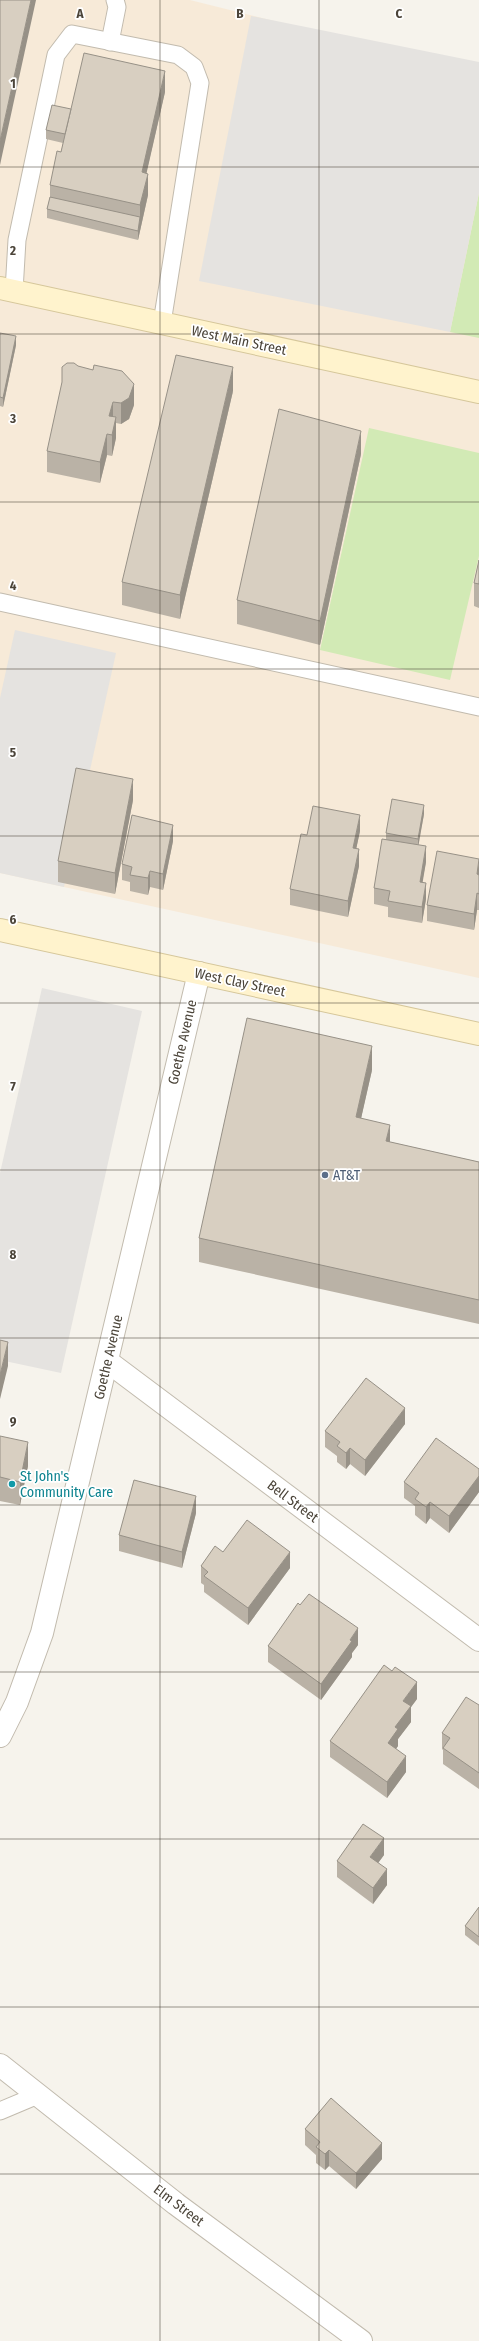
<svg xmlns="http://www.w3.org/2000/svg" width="479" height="2341" viewBox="0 0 479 2341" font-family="'Fira Sans Condensed',sans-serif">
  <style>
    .commercial { fill: #f7ead8 }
    .green { fill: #d2eab5 }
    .parking { fill: #e5e3e0 }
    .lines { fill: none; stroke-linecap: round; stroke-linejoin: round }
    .service-casing { stroke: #c2bbae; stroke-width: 19 }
    .minor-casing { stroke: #c2bbae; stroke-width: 24 }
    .secondary-casing { stroke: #d6c79b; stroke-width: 24 }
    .service { stroke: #fff; stroke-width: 17 }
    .minor { stroke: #fff; stroke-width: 22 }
    .secondary { stroke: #fff3cd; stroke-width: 22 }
    .wall { fill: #bab2a6 }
    .shaded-wall { fill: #979187 }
    .building { fill: #d8cfc1; stroke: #979187 }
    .grid { fill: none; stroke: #4b4439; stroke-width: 1; stroke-opacity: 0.55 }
    .service-dot { fill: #5c6f8a; stroke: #fff; stroke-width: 1.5 }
    .culture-dot { fill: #0f9aa8; stroke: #fff; stroke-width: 1.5 }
    .labels { text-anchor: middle; stroke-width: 3.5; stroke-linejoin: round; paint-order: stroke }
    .street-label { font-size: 14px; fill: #4b4439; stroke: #fff }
    .service-label { font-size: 14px; fill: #4e5e75; stroke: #fff; text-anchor: start }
    .culture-label { font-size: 14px; fill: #0d838f; stroke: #fff; text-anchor: start }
    .grid-label { font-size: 13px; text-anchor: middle; font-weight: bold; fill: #4b4439; stroke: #fff; stroke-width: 3.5; stroke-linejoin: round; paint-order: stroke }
  </style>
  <rect width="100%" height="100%" fill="#f6f3ec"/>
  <polygon class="commercial" points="0,0 190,0 479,72 479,978 0,873"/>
  <g class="green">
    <polygon points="479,193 479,338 450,332"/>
    <polygon points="369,428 479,453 479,556 450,680 320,650"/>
  </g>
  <g class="parking">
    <polygon points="251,16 479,62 479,193 450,332 199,281"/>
    <polygon points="15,630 116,653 64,887 0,873 0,698"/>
    <polygon points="42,988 142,1011 61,1373 0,1360 0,1173"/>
  </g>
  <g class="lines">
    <defs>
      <g id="service">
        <polyline points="110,42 117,7 115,0"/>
        <polyline points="14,291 17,240 56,55 72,34 178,55 194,67 200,83 162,323"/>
        <polyline points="0,602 479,707"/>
        <polyline points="0,2111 38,2095"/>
      </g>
      <g id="minor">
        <polyline points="107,1361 479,1640"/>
        <polyline points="0,1736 17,1702 42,1633 199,973"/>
        <polyline points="0,2065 176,2204 361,2341"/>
      </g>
      <g id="secondary">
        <polyline points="0,288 479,392"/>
        <polyline points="0,930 479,1034"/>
      </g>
    </defs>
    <use href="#service" class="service-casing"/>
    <use href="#minor" class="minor-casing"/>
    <use href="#secondary" class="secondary-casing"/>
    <use href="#service" class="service"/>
    <use href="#minor" class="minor"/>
    <use href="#secondary" class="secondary"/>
  </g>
  <g class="wall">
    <polygon points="165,92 146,174 148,195 138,240 47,218 47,209 50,197 50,185 61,152 63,143 46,139 46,130 71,109"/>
    <polygon points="0,333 16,345 3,407 0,406"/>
    <polygon points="78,366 134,405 129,419 121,424 116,423 116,438 112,456 107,455 100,483 47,472 47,451"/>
    <polygon points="233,391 180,619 122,605 122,582"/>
    <polygon points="361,454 320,645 237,624 237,600"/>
    <polygon points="479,560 479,608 474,606 474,583"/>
    <polygon points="133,800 115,894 58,882 58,861"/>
    <polygon points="424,814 418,845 426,862 422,882 426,899 422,923 388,917 388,907 374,904 374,888 386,840 386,833"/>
    <polygon points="360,831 356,849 359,866 348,917 290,905 290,889"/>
    <polygon points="173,841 163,890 150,887 148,895 130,891 130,882 122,880 122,864"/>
    <polygon points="479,859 479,910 477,910 474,930 427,921 427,905"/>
    <polygon points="372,1070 361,1118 390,1142 479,1162 479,1324 199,1262 199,1238"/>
    <polygon points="405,1424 365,1476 350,1464 346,1469 337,1462 337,1456 325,1447 325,1431"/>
    <polygon points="0,1436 28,1466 20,1505 0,1501"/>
    <polygon points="479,1469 479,1492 449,1533 430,1518 426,1524 415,1515 415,1506 404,1498 404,1482"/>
    <polygon points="196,1513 182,1568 119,1551 119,1535"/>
    <polygon points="223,1552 290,1568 248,1625 204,1592 204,1585 201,1583 201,1566"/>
    <polygon points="300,1605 358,1645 352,1653 352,1657 321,1700 268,1662 268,1646"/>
    <polygon points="417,1699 411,1707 411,1722 398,1739 398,1746 396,1749 406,1772 387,1798 330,1757 330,1741"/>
    <polygon points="479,1705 479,1789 443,1764 443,1750 442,1749 442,1733"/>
    <polygon points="384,1855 378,1863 387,1885 373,1904 337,1877 337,1861"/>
    <polygon points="479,1907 479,1946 465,1935 465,1926"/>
    <polygon points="305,2129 382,2159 356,2189 329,2166 325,2170 316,2163 316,2155 305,2145"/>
  </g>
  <g class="shaded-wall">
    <polygon points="31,0 36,0 0,165 0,141"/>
    <polygon points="165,71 165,92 142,193 142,172"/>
    <polygon points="148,174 148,195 138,240 138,231 140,217 140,205"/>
    <polygon points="16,336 16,345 3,407 3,398"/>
    <polygon points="233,367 233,391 180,619 180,595"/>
    <polygon points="134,384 134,405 129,419 121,424 121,403"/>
    <polygon points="113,402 113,423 109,416"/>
    <polygon points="116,417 116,438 112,456 112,435"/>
    <polygon points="361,431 361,454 320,645 320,621"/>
    <polygon points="107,434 107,455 100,483 100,462"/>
    <polygon points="133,779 133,800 115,894 115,873"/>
    <polygon points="424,805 424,814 418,848 418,839"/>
    <polygon points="360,815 360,831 353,864 353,848"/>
    <polygon points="173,825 173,841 163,890 163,874"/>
    <polygon points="426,846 426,862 420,898 420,882"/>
    <polygon points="359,849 359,866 348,917 348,901"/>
    <polygon points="479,862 479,878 477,874"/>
    <polygon points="150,871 150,887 148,895 148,878"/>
    <polygon points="426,883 426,899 422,923 422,907"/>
    <polygon points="477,893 477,910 474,930 474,914"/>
    <polygon points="372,1046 372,1070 356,1141 356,1117"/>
    <polygon points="390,1125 390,1148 386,1141"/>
    <polygon points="8,1342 8,1366 0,1399 0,1375"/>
    <polygon points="405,1408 405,1424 365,1476 365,1460"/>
    <polygon points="28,1442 28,1466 20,1505 20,1482"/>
    <polygon points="350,1448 350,1464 346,1469 346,1453"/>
    <polygon points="479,1476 479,1492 449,1533 449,1516"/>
    <polygon points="196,1496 196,1513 182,1568 182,1552"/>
    <polygon points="430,1502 430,1518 426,1524 426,1507"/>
    <polygon points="290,1552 290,1568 248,1625 248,1608"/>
    <polygon points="358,1628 358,1645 352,1653 352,1657 321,1700 321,1684"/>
    <polygon points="417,1682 417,1699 411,1707 411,1722 398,1739 398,1746 388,1760 388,1743 395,1727 403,1701"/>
    <polygon points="406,1756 406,1772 387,1798 387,1782"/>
    <polygon points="384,1838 384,1855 370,1874 370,1857"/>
    <polygon points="387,1869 387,1885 373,1904 373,1888"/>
    <polygon points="382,2143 382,2159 356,2189 356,2173"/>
    <polygon points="329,2150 329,2166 325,2170 325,2154"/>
  </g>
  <g class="building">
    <polygon points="0,0 31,0 0,141"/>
    <polygon points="84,53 165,71 142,172 148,174 140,205 50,185 57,151 61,152"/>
    <polygon points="52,105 71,109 65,134 46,130"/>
    <polygon points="50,197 140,217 138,231 47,209"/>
    <polygon points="0,333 16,336 3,398 0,397"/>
    <polygon points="176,355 233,367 180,595 122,582"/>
    <polygon points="67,363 74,363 78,366 93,370 94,365 122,371 134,384 129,398 121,403 113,402 109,416 116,417 112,435 107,434 100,462 47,451 62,382 62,367"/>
    <polygon points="279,409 361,431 320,621 237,600"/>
    <polygon points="479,560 479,584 474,583"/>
    <polygon points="76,768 133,779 115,873 58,861"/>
    <polygon points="392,799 424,805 418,839 386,833"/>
    <polygon points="313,806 360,815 353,848 359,849 348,901 290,889 301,834 307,835"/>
    <polygon points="132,815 173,825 163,874 150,871 148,878 130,875 132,867 122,864"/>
    <polygon points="382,839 426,846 420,882 426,883 422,907 388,901 390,891 374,888"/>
    <polygon points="437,851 479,859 477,874 479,875 479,894 477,893 474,914 427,905"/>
    <polygon points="247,1018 372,1046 356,1117 390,1125 386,1141 479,1162 479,1300 199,1238"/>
    <polygon points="0,1340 8,1342 0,1375"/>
    <polygon points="366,1378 405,1408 365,1460 350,1448 346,1453 337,1446 340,1442 325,1431"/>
    <polygon points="0,1436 28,1442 20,1482 0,1477"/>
    <polygon points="436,1438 479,1469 479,1476 449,1516 430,1502 426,1507 415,1499 419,1493 404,1482"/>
    <polygon points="134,1480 196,1496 182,1552 119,1535"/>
    <polygon points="247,1520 290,1552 248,1608 204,1576 208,1572 201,1566 215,1546 223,1552"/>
    <polygon points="309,1594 358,1628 350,1640 352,1641 321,1684 268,1646 298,1603 300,1605"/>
    <polygon points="384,1665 392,1671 395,1667 417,1682 403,1701 411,1706 395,1727 398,1729 388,1743 406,1756 387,1782 330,1741"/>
    <polygon points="466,1697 479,1705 479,1773 443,1748 450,1738 442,1733"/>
    <polygon points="363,1824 384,1838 370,1857 387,1869 373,1888 337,1861"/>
    <polygon points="479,1907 479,1937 465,1926"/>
    <polygon points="331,2098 382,2143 356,2173 329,2150 325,2154 316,2147 320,2142 305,2129"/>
  </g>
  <path class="grid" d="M160,0V2341M319,0V2341M0,167H479M0,334H479M0,502H479M0,669H479M0,836H479M0,1003H479M0,1170H479M0,1338H479M0,1505H479M0,1672H479M0,1839H479M0,2007H479M0,2174H479"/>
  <circle class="service-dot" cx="325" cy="1175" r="4"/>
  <circle class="culture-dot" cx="12" cy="1484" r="4"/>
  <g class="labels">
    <g class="street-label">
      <text transform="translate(239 340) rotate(12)" y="5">West Main Street</text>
      <text transform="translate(240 982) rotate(12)" y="5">West Clay Street</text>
      <text transform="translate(182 1042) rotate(-77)" y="5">Goethe Avenue</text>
      <text transform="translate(108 1357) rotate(-77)" y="5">Goethe Avenue</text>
      <text transform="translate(293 1501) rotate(37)" y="5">Bell Street</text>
      <text transform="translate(179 2205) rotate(37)" y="5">Elm Street</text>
    </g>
    <g class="service-label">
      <text x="333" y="1180">AT&amp;T</text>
    </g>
    <g class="culture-label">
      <text x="20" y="1481">St John's<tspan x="20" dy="16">Community Care</tspan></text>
    </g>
  </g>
  <g class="grid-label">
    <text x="80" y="18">A</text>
    <text x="240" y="18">B</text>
    <text x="399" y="18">C</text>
    <text x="13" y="88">1</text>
    <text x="13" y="255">2</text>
    <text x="13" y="423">3</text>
    <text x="13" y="590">4</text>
    <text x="13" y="757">5</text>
    <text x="13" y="924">6</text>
    <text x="13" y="1091">7</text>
    <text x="13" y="1259">8</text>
    <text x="13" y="1426">9</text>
  </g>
</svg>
